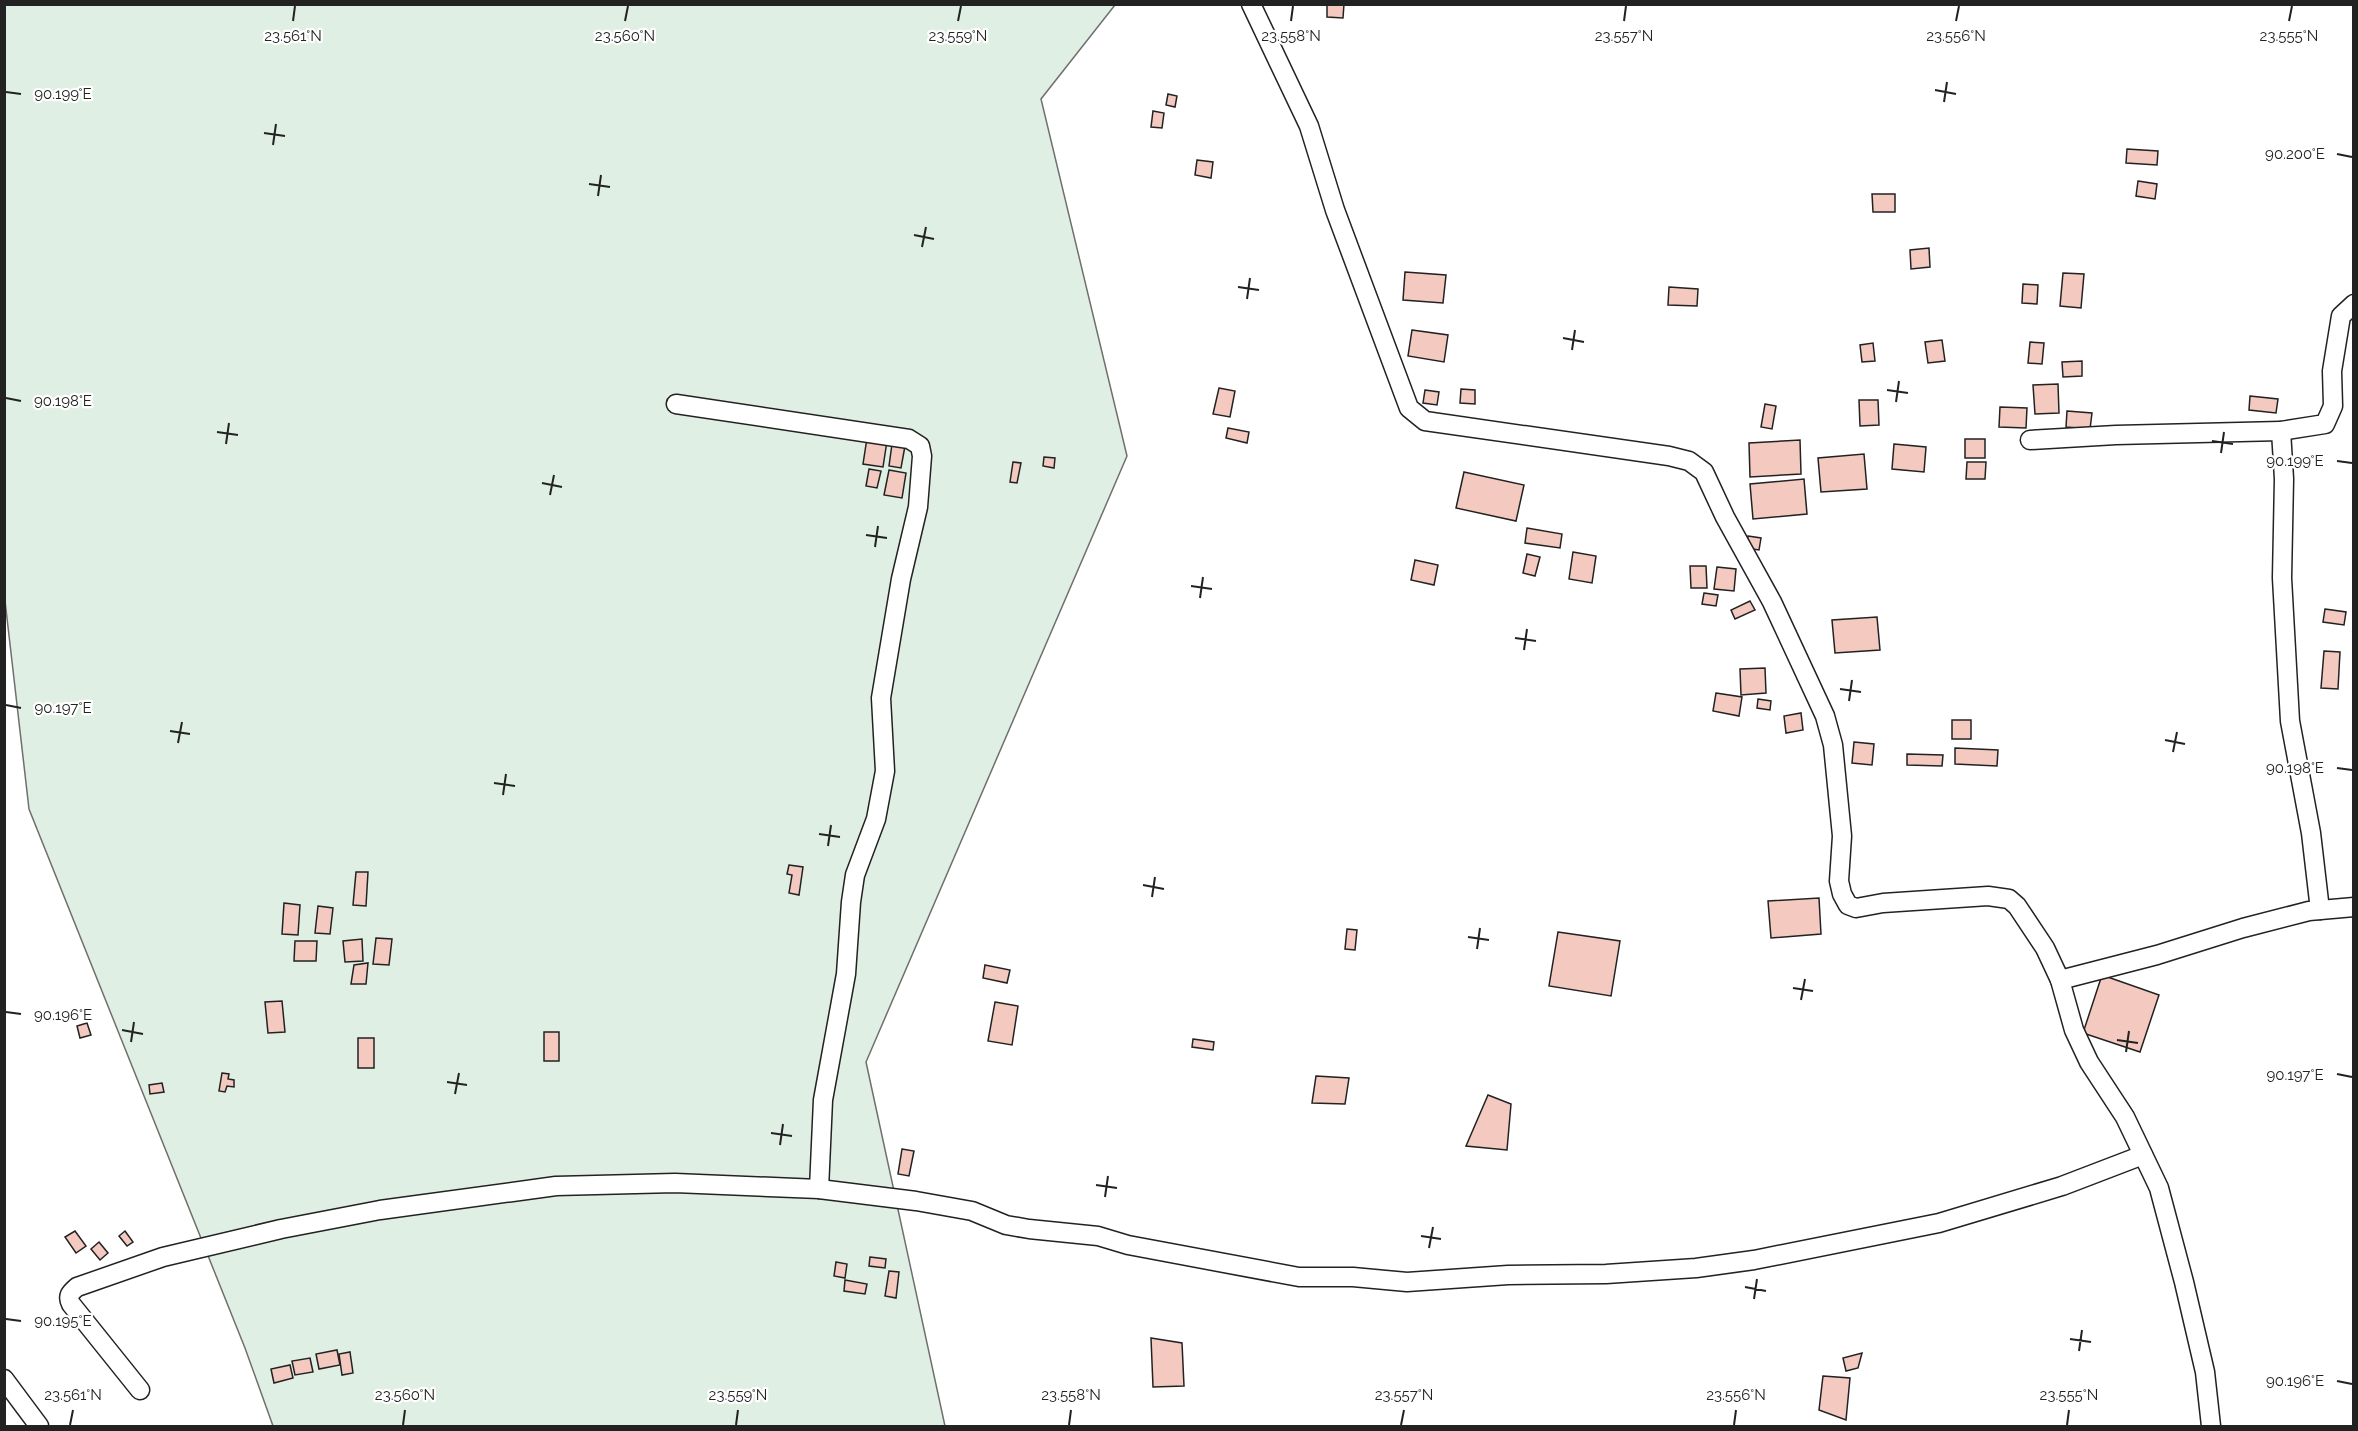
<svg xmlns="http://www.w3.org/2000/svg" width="2358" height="1431" viewBox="0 0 2358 1431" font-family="Raleway,sans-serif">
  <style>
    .green { fill: #e0efe3; stroke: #6f6f6f; stroke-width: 1.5 }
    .building { fill: #f3c9c0; stroke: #222; stroke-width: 1.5 }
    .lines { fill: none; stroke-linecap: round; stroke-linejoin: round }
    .minor-casing { stroke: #222; stroke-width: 21 }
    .minor { stroke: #fff; stroke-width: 18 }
    .ticks { fill: none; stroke: #222; stroke-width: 2 }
    .ticks-label { font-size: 15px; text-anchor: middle; fill: #222; stroke: #fff; stroke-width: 4.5; stroke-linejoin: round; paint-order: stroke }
  </style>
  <rect width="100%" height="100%" fill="#fff"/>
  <polygon class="green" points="4,5 1115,5 1041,99 1127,456 866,1062 945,1426 273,1426 245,1348 29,809 4,592"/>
  <g class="building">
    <polygon points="1327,4 1344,4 1343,18 1327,17"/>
    <polygon points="1168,94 1177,96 1175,107 1166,105"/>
    <polygon points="1153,111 1164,113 1162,128 1151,127"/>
    <polygon points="2127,149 2158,151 2157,165 2126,163"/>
    <polygon points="1197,160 1213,162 1211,178 1195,175"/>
    <polygon points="2138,181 2157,184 2155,199 2136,196"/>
    <polygon points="1872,194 1895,194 1895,212 1873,212"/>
    <polygon points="1929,248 1930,267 1911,269 1910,250"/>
    <polygon points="1405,272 1446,275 1443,303 1403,300"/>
    <polygon points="2063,273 2084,274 2081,308 2060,306"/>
    <polygon points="2023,284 2038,285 2037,304 2022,303"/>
    <polygon points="1669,287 1698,289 1697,306 1668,305"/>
    <polygon points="1412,330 1448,335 1444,362 1408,356"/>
    <polygon points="1942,340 1945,361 1928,363 1925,342"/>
    <polygon points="2030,342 2044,343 2042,364 2028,363"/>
    <polygon points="1873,343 1875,361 1862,362 1860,345"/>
    <polygon points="2082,361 2082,376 2063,377 2062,362"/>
    <polygon points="2058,384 2059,413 2035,414 2033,385"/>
    <polygon points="1219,388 1235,391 1230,417 1213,414"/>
    <polygon points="1461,389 1475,390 1475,404 1460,403"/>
    <polygon points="1425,390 1439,392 1437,405 1423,403"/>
    <polygon points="2250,396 2278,399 2276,413 2249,410"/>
    <polygon points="1859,400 1878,400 1879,425 1860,426"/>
    <polygon points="1765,404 1776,406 1772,429 1761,427"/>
    <polygon points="2000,407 2027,408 2026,428 1999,427"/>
    <polygon points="2067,411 2092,413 2090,429 2066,427"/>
    <polygon points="1228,428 1249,432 1247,443 1226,438"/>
    <polygon points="867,438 887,441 883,467 863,464"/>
    <rect x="1965" y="439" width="20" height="19"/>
    <polygon points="1800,440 1801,474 1750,477 1749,443"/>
    <polygon points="892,444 905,446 901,468 889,466"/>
    <polygon points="1894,444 1926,447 1924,472 1892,469"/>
    <polygon points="1864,454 1867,489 1821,492 1818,458"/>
    <polygon points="1044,457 1055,458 1054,468 1043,466"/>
    <polygon points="1013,462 1021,463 1017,483 1010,482"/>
    <polygon points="1967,462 1986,462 1985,479 1966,479"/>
    <polygon points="869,469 881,471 877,488 866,486"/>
    <polygon points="889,470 906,473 902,498 884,495"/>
    <polygon points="1464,472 1524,485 1516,521 1456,508"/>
    <polygon points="1804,479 1807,514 1753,519 1750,484"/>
    <polygon points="1527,528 1562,534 1560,548 1525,543"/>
    <polygon points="1748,536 1761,538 1759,550 1746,548"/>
    <polygon points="1573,552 1596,556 1592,583 1569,579"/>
    <polygon points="1527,554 1540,557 1535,576 1523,573"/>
    <polygon points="1415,560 1438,565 1434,585 1411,580"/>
    <polygon points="1690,566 1706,566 1707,588 1691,588"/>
    <polygon points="1717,567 1736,569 1734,591 1714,589"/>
    <polygon points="1704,593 1718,595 1716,606 1702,604"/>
    <polygon points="1750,601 1755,610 1735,619 1731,610"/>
    <polygon points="2325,609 2346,612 2344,625 2323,622"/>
    <polygon points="1877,617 1880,650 1835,653 1832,620"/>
    <polygon points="2324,651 2340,652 2338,689 2321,688"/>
    <polygon points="1765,668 1766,693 1741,695 1740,669"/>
    <polygon points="1716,693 1742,697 1739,716 1713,711"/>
    <polygon points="1758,699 1771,701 1770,710 1757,708"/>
    <polygon points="1801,713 1803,730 1786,733 1784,716"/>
    <rect x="1952" y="720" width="19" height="19"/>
    <polygon points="1854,742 1874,744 1872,765 1852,763"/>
    <polygon points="1955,748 1998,750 1997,766 1955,764"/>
    <polygon points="1907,754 1943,755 1942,766 1907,765"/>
    <polygon points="789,865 803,867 799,895 789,893 792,875 787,874"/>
    <polygon points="356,872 368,872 366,906 353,905"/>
    <polygon points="1819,898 1821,934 1771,938 1768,901"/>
    <polygon points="284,903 300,905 298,935 282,934"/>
    <polygon points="318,906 333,908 330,934 315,933"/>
    <polygon points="1347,929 1357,930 1355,950 1345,949"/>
    <polygon points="1558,932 1620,941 1611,996 1549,986"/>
    <polygon points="376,938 392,939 389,965 373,964"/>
    <polygon points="362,939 363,961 345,962 343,941"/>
    <polygon points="295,941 317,941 316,961 294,961"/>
    <polygon points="368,963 366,984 351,984 354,965"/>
    <polygon points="985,965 1010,970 1007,983 983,978"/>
    <polygon points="2102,975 2159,995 2140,1052 2083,1033"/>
    <polygon points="282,1001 285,1032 268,1033 265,1002"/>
    <polygon points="995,1002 1018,1006 1012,1045 988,1041"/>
    <polygon points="87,1023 91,1035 80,1038 77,1026"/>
    <rect x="544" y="1032" width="15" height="29"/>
    <rect x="358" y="1038" width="16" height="30"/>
    <polygon points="1193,1039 1214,1042 1213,1050 1192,1047"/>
    <polygon points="222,1073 229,1074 228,1079 234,1080 234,1087 227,1086 225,1092 219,1091"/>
    <polygon points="1316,1076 1349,1078 1345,1104 1312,1103"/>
    <polygon points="162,1083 164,1092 150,1094 149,1085"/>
    <polygon points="1488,1095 1511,1104 1507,1150 1466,1146"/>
    <polygon points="902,1149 914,1151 909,1176 898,1174"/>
    <polygon points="75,1231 86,1246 76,1253 65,1237"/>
    <polygon points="125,1231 133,1242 127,1246 119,1236"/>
    <polygon points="99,1242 108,1253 100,1260 91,1249"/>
    <polygon points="870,1257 886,1259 885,1268 869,1266"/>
    <polygon points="836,1262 847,1264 845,1278 834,1276"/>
    <polygon points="889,1271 899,1272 896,1298 885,1296"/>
    <polygon points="845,1280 867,1284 865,1294 844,1291"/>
    <polygon points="1151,1338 1182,1343 1184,1386 1153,1387"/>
    <polygon points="337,1350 340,1365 319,1369 316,1354"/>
    <polygon points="350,1352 353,1373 342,1375 339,1354"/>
    <polygon points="1862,1353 1858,1368 1846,1371 1843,1358"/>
    <polygon points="310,1358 313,1372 295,1375 292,1361"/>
    <polygon points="290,1365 293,1378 274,1383 271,1369"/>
    <polygon points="1823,1376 1850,1378 1846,1420 1819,1410"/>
  </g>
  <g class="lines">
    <defs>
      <g id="minor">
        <polyline points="1251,4 1309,126 1335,210 1409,408 1425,421 1669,456 1689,461 1704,472 1725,517 1772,602 1825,716 1833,745 1842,836 1839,881 1842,894 1848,905 1856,908 1883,903 1988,896 2009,899 2017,906 2045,948 2060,980 2157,955 2243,928 2309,911 2354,907"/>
        <polyline points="676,404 909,439 920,446 922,456 918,507 901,579 881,698 885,771 876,819 855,875 851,902 846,974 823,1100 819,1189"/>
        <polyline points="2281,431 2325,424 2333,406 2332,371 2341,316 2354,304"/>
        <polyline points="2030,440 2116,435 2281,431 2284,479 2282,578 2290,721 2311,833 2320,910"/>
        <polyline points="2060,980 2074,1030 2089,1062 2125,1117 2159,1188 2184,1282 2205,1372 2211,1426"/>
        <polyline points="4,1379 39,1426"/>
        <path d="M140,1390L71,1304C67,1296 70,1293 77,1287L163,1257L281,1229L380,1210L556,1186L675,1183L819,1189L916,1201L972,1211L1006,1225L1029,1229L1098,1236L1128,1245L1299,1277H1353L1407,1282L1508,1275L1606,1274L1696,1268L1754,1260L1939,1223L2062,1186L2143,1155"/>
      </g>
    </defs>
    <use href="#minor" class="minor-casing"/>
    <use href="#minor" class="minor"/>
  </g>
  <path class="ticks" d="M293,21L295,6M625,21L628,6M958,21L961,6M1291,21L1293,6M1624,21L1626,6M1956,21L1959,6M2289,21L2292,6M1935,90L1956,94M6,92L21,94M1944,102L1947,82M264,133L285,136M273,145L276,124M2337,154L2352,157M589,184L610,187M598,196L601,175M914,235L934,239M922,247L926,227M1238,287L1259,290M1247,299L1250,278M1563,338L1584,342M1572,350L1575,330M1887,390L1908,393M6,398L21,401M1896,402L1899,381M217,432L238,435M2212,441L2233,444M226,444L229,423M2221,453L2224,432M2337,461L2352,463M542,483L562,487M550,495L554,475M866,535L887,538M875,547L878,526M1191,586L1212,589M1200,598L1203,577M1515,638L1536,641M1524,650L1527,629M1840,689L1861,692M1849,701L1852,680M6,705L21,708M170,731L190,734M2165,740L2185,744M178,743L182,722M2173,752L2177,732M2337,768L2352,770M494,783L515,786M503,795L506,774M819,834L840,837M828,846L831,825M1143,885L1164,889M1152,897L1155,877M1468,937L1489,940M1477,949L1480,928M1793,988L1813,991M1801,1000L1805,979M6,1012L21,1014M122,1030L143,1034M2117,1040L2138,1043M131,1042L134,1022M2126,1052L2129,1031M2337,1074L2352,1077M447,1082L467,1085M455,1094L459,1073M771,1133L792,1136M780,1145L783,1124M1096,1185L1117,1188M1105,1197L1108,1176M1421,1236L1441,1239M1429,1248L1433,1227M1745,1287L1766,1291M1754,1299L1757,1279M6,1319L21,1321M2070,1339L2091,1342M2079,1351L2082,1330M2337,1381L2352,1384M70,1425L73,1410M403,1425L405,1410M736,1425L738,1410M1069,1425L1071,1410M1401,1425L1404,1410M1734,1425L1736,1410M2067,1425L2069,1410"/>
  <g class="ticks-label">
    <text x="293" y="41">23.561°N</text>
    <text x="625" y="41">23.560°N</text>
    <text x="958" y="41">23.559°N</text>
    <text x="1291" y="41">23.558°N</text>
    <text x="1624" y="41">23.557°N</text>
    <text x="1956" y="41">23.556°N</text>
    <text x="2289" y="41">23.555°N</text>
    <text x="63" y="99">90.199°E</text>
    <text x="2295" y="159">90.200°E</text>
    <text x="63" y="406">90.198°E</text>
    <text x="2295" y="466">90.199°E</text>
    <text x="63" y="713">90.197°E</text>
    <text x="2295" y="773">90.198°E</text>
    <text x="63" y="1020">90.196°E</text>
    <text x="2295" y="1080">90.197°E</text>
    <text x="63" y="1326">90.195°E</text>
    <text x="2295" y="1386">90.196°E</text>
    <text x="73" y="1400">23.561°N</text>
    <text x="405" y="1400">23.560°N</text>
    <text x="738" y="1400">23.559°N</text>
    <text x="1071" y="1400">23.558°N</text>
    <text x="1404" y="1400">23.557°N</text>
    <text x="1736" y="1400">23.556°N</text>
    <text x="2069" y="1400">23.555°N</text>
  </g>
  <rect width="2358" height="1431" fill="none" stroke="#222222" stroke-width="12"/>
</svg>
